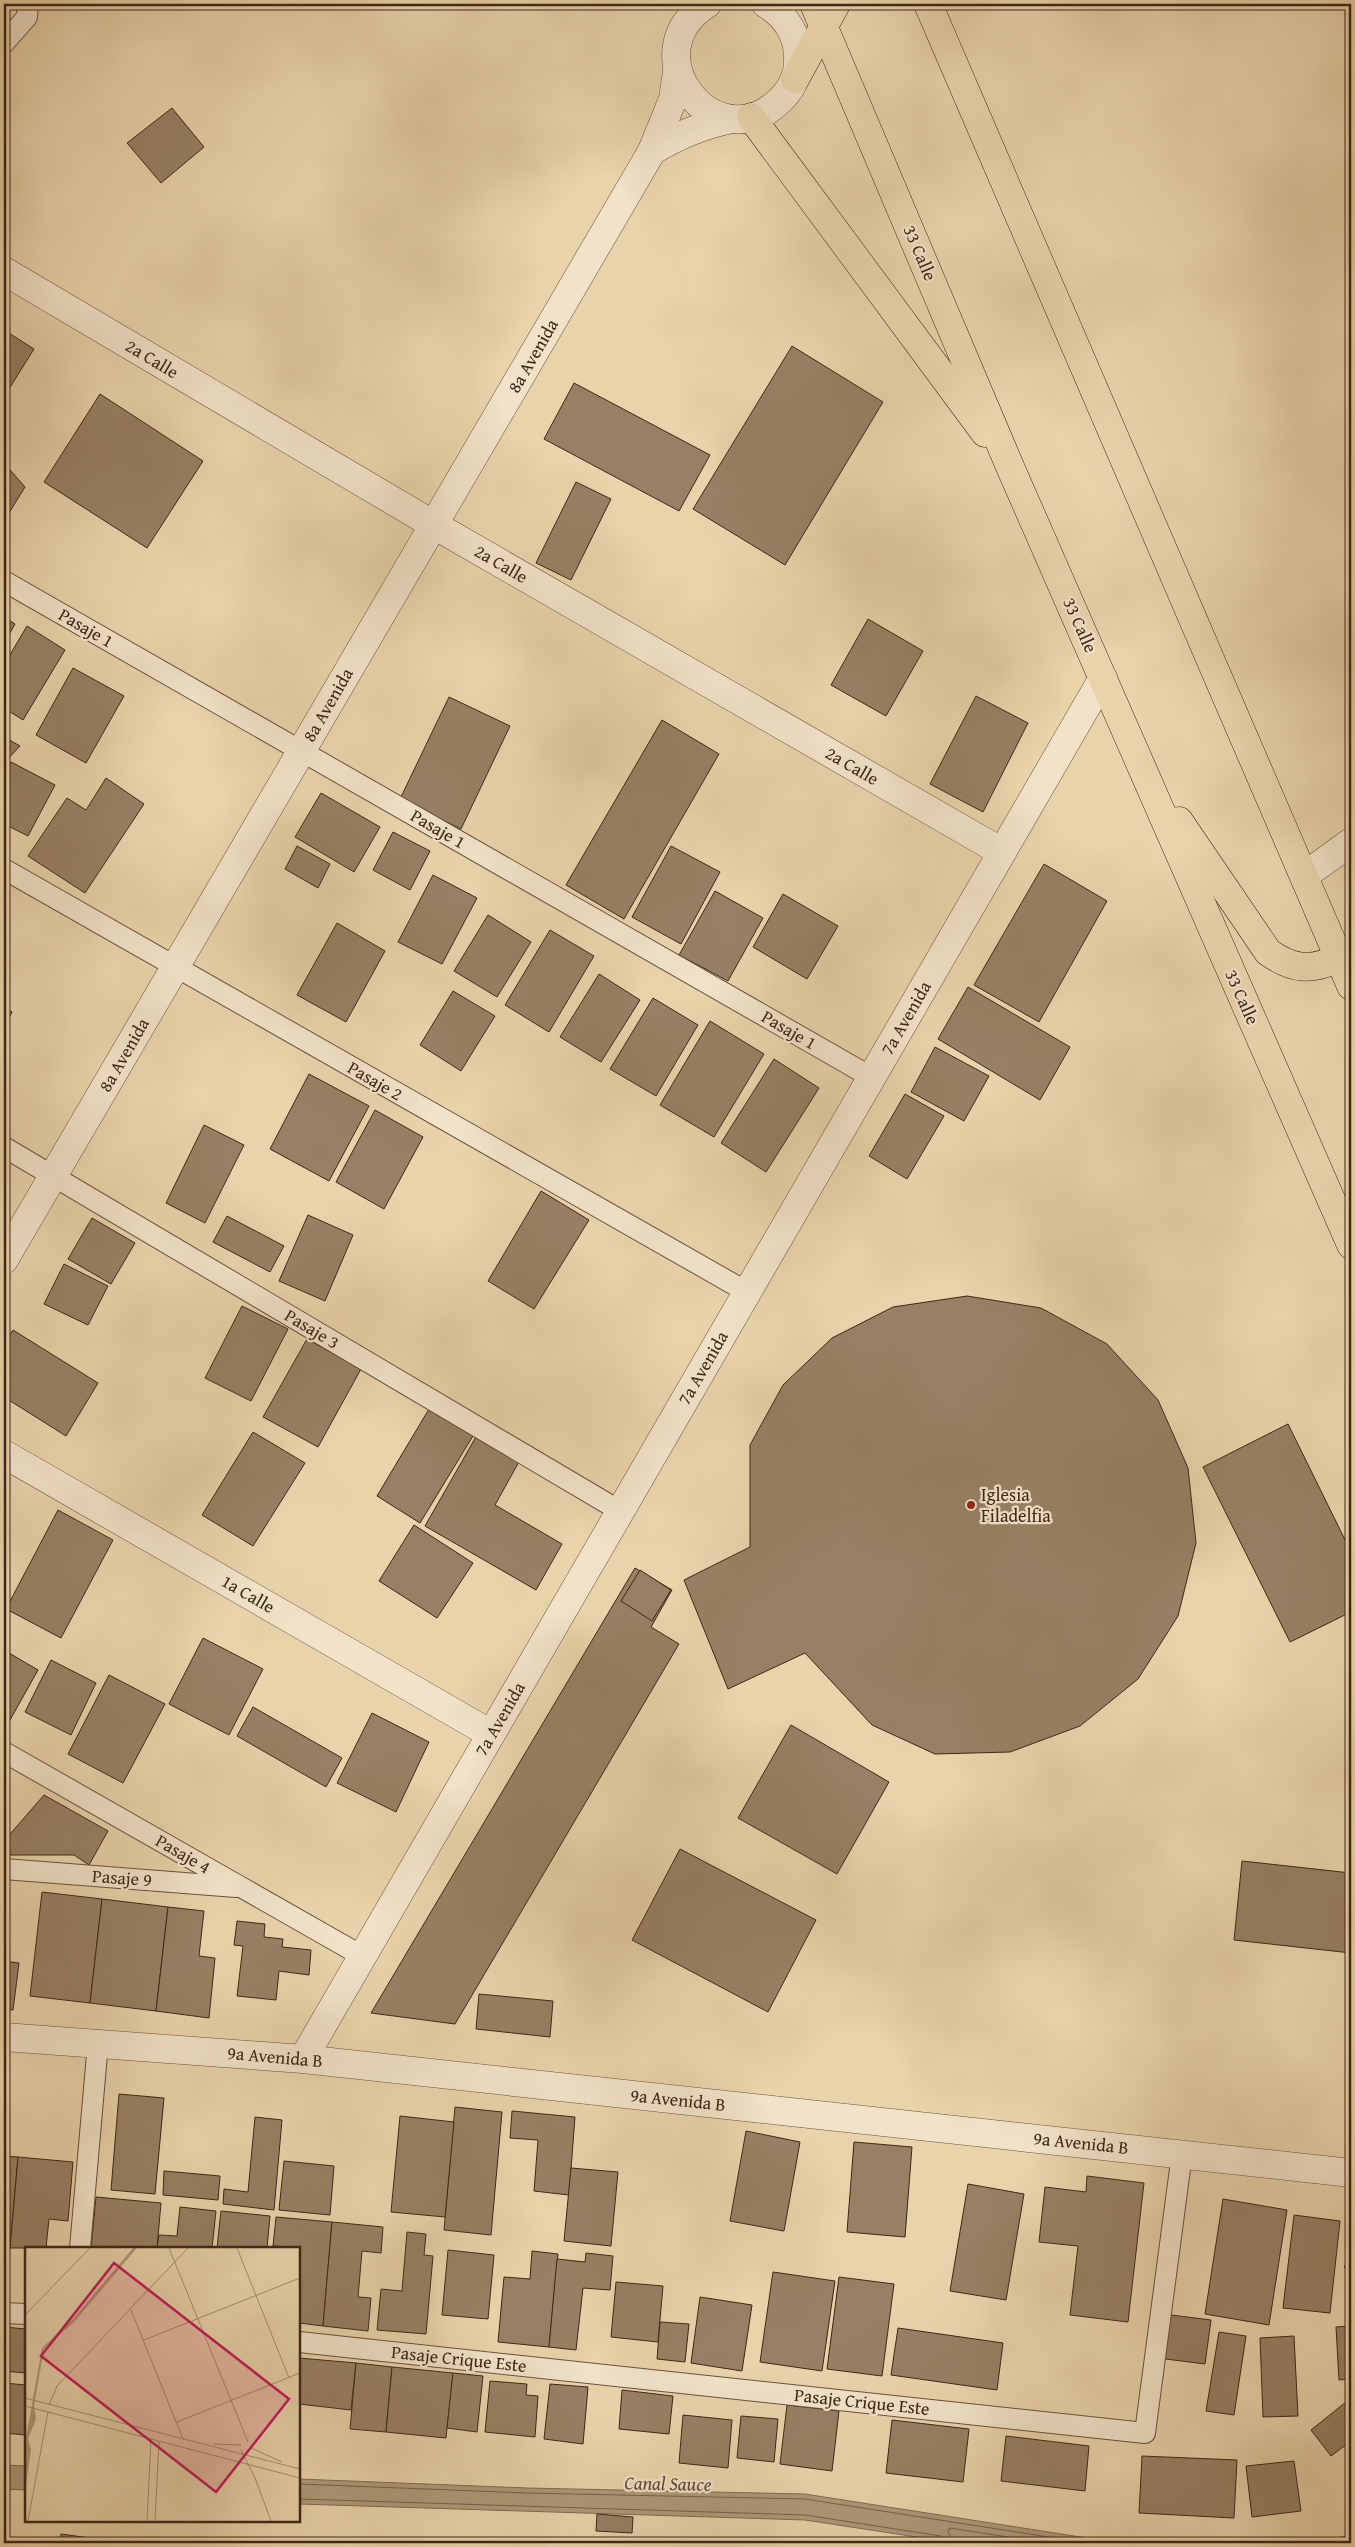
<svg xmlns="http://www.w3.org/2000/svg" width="1355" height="2547" viewBox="0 0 1355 2547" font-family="'Gentium Book Plus',serif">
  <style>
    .water { fill: #af9979; stroke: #826b52 }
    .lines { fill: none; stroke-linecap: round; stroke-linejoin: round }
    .shore { stroke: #766048; stroke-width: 1 }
    .building { fill: #978064; stroke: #3e2718 }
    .lane-casing { stroke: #69523d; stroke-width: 22 }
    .street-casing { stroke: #69523d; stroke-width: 29 }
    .primary-casing { stroke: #3e2718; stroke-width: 29 }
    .lane { stroke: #f1e2c8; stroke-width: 20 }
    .street { stroke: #f1e2c8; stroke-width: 28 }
    .primary { stroke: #e9d3ab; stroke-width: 28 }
    .poi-dot { fill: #8f2418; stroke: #f1e2c8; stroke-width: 2 }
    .labels { text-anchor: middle; stroke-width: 4.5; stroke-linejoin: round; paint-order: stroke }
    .street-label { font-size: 18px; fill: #3e2718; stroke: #f1e2c8 }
    .poi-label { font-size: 18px; fill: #3e2718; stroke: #f1e2c8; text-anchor: start }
    .water-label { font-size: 19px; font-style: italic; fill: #604935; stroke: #f1e2c8 }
    .inset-road { fill: none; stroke: #a58e70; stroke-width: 1 }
    .view { fill: #c2185b; fill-opacity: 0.15; stroke: #c2185b; stroke-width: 2.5 }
    .inset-edge { fill: none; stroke: #3e2718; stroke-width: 2.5 }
  </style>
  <rect width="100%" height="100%" fill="#e9d3ab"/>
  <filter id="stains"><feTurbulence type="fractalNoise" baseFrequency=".004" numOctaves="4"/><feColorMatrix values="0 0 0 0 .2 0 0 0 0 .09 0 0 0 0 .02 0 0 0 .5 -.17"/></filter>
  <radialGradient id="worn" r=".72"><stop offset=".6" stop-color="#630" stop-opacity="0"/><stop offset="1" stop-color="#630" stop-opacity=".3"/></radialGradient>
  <g class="water">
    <polygon points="4,2465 26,2466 26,2490 4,2489"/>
    <polygon points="299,2479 527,2488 805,2494 1119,2543 956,2543 805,2520 299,2504"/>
    <polygon points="1351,2533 1351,2543 1328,2543"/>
  </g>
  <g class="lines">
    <g class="shore">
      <polyline points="299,2484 527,2493 805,2499 1087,2543"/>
      <polyline points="299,2499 805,2515 941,2536 946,2539 946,2543"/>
      <polyline points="953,2543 948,2531 950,2528 1046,2543"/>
    </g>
  </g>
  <g class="building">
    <polygon points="172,108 204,147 161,183 127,143"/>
    <polygon points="4,330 34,349 4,397"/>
    <polygon points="792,346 883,402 785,565 693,509"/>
    <polygon points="574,383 710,455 679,511 544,439"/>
    <polygon points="100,394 203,461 147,548 44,482"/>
    <polygon points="4,463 25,487 4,521"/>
    <polygon points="576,482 611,499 571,580 536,563"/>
    <polygon points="4,617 15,624 4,643"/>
    <polygon points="868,619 923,651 886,716 831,685"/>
    <polygon points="27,626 65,650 23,720 4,708 4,665"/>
    <polygon points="73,668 124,696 86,763 36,735"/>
    <polygon points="976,696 1028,723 983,812 930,784"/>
    <polygon points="449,697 510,726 461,829 400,799"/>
    <polygon points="662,720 719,754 624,919 566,885"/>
    <polygon points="4,737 20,746 4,763"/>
    <polygon points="11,762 55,785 28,836 4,824 4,775"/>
    <polygon points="106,778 144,804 85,893 28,856 67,798 86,810"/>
    <polygon points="321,793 380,827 354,872 295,837"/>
    <polygon points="393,832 430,851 410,890 373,870"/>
    <polygon points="297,846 330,864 318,888 285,869"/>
    <polygon points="671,846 720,872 681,944 632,917"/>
    <polygon points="1044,864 1107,901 1039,1022 974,985"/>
    <polygon points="433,875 477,898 442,964 398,942"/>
    <polygon points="715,891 763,918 728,981 679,955"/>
    <polygon points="783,894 838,926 807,979 753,947"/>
    <polygon points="488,915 531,942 497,997 454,971"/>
    <polygon points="337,923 385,951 346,1022 297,995"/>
    <polygon points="550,930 594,956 549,1032 505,1005"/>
    <polygon points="599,974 640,1000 601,1062 560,1037"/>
    <polygon points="968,987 1070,1047 1040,1100 938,1039"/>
    <polygon points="453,991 495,1016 461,1071 420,1045"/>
    <polygon points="653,998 698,1025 656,1096 610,1069"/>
    <polygon points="4,1007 12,1012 4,1028"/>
    <polygon points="710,1021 764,1054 714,1137 660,1105"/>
    <polygon points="935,1047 989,1076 964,1121 911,1092"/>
    <polygon points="774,1059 819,1088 766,1172 721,1143"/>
    <polygon points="309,1074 369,1106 329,1181 270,1149"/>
    <polygon points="905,1094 944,1116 907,1179 869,1156"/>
    <polygon points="375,1110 423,1137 384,1209 336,1182"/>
    <polygon points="204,1125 244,1145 205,1223 166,1203"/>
    <polygon points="541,1191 589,1220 534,1309 488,1281"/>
    <polygon points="308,1215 353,1235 325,1301 279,1281"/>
    <polygon points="227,1216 284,1246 270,1272 213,1242"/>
    <polygon points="92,1218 135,1243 111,1284 68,1259"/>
    <polygon points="64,1264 108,1286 88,1325 44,1304"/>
    <polygon points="967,1296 1041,1308 1107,1344 1158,1400 1188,1468 1196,1543 1178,1616 1138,1679 1080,1726 1010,1752 935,1754 872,1725 805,1653 728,1689 684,1580 750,1547 750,1445 783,1385 832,1338 893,1307"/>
    <polygon points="242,1306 288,1329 251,1401 205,1378"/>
    <polygon points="13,1330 98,1383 66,1436 4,1397 4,1345"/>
    <polygon points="307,1339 361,1369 318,1447 263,1417"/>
    <polygon points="432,1404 476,1431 420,1523 377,1496"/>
    <polygon points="1288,1424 1351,1552 1351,1612 1290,1642 1203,1467"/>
    <polygon points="253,1432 305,1463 253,1546 202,1515"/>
    <polygon points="477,1435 520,1460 495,1505 562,1544 536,1590 425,1526"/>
    <polygon points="58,1510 113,1540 61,1638 6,1609"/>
    <polygon points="414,1525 473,1563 437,1618 379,1581"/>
    <polygon points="635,1568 672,1590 651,1627 679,1644 455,2024 371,2013"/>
    <polygon points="640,1570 671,1590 652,1621 621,1601"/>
    <polygon points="203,1638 263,1669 229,1735 169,1704"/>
    <polygon points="4,1650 38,1670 10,1720 4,1716"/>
    <polygon points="51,1660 96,1683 71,1735 25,1712"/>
    <polygon points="109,1675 165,1704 123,1783 68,1754"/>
    <polygon points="253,1707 342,1758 326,1787 237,1736"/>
    <polygon points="372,1713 429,1742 396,1812 337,1783"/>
    <polygon points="791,1725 889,1782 837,1874 738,1818"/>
    <polygon points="44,1795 108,1831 89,1865 74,1855 4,1855 4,1841"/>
    <polygon points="680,1849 816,1920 768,2012 632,1940"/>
    <polygon points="1242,1861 1351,1873 1351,1953 1234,1940"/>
    <polygon points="42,1892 102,1899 90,2003 30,1996"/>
    <polygon points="102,1899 168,1907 156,2011 90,2003"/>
    <polygon points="168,1907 204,1911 199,1956 215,1958 209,2018 156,2011"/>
    <polygon points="237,1921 265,1924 264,1937 283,1939 282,1947 311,1950 309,1975 279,1971 276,2000 237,1996 243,1946 234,1945"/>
    <polygon points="4,1961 19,1963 13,2010 4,2009"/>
    <polygon points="479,1994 553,2001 550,2037 476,2029"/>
    <polygon points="119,2094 164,2098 155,2194 111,2190"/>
    <polygon points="455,2107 502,2112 491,2235 444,2230"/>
    <polygon points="512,2111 575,2117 569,2195 534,2191 538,2140 510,2138"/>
    <polygon points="400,2116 454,2122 445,2217 391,2212"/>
    <polygon points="255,2117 282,2120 274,2210 223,2204 224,2189 248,2192"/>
    <polygon points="746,2131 800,2142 784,2231 730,2221"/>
    <polygon points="854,2142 912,2147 905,2237 847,2232"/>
    <polygon points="4,2156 18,2157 10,2248 4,2247"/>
    <polygon points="18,2157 73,2162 68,2221 49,2219 46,2248 10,2248"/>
    <polygon points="284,2161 334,2166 330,2215 279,2210"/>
    <polygon points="571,2168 618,2172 611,2246 564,2241"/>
    <polygon points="164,2171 220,2176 218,2200 163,2195"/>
    <polygon points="1087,2176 1144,2183 1128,2322 1070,2315 1078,2246 1039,2242 1045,2187 1086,2192"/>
    <polygon points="968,2184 1024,2194 1006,2300 950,2291"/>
    <polygon points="96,2197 161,2203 157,2248 91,2248"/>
    <polygon points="1223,2199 1287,2210 1269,2325 1205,2314"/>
    <polygon points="180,2207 216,2211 212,2248 157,2248 159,2235 177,2236"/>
    <polygon points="221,2211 270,2216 267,2248 217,2248"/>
    <polygon points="1294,2215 1340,2221 1330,2313 1283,2308"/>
    <polygon points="276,2217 332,2222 323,2326 299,2323 299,2248 273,2246"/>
    <polygon points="332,2222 383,2227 381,2253 362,2251 358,2297 371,2298 368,2331 323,2326"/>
    <polygon points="407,2232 426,2234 424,2255 433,2256 426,2334 377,2330 381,2289 402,2291"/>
    <polygon points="448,2250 494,2255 488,2319 442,2315"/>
    <polygon points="532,2251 558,2254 549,2347 498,2342 504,2277 530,2279"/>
    <polygon points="586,2253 613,2256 610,2290 583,2288 576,2350 549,2347 557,2259 585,2262"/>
    <polygon points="1351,2255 1351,2271 1344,2267"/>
    <polygon points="773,2272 835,2281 822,2371 760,2362"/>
    <polygon points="839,2277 894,2284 882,2376 827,2369"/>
    <polygon points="616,2282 663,2286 658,2342 611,2337"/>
    <polygon points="700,2297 752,2305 742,2371 691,2363"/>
    <polygon points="1155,2313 1211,2320 1205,2364 1150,2357"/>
    <polygon points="660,2322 689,2324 685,2362 657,2359"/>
    <polygon points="1351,2326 1351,2379 1339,2380 1336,2327"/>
    <polygon points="4,2327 26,2329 26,2373 4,2371"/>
    <polygon points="898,2328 1003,2343 997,2390 891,2375"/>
    <polygon points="1219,2332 1246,2336 1234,2415 1206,2411"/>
    <polygon points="1294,2336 1298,2416 1263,2417 1260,2338"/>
    <polygon points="299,2358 356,2363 351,2410 299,2404"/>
    <polygon points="356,2363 392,2367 386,2432 350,2429"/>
    <polygon points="392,2367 453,2373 446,2438 386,2432"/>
    <polygon points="453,2373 483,2376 477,2432 447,2428"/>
    <polygon points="490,2381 527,2384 526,2395 538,2396 535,2437 485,2432"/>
    <polygon points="4,2383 26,2385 26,2435 4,2433"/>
    <polygon points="550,2384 588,2387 583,2444 544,2439"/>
    <polygon points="622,2390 673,2396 669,2434 619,2429"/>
    <polygon points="1351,2398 1351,2441 1331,2456 1311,2430"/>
    <polygon points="787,2405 839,2411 832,2471 780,2464"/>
    <polygon points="683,2415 732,2420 728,2468 679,2463"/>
    <polygon points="741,2416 778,2419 774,2462 737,2458"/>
    <polygon points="892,2420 969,2429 963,2482 886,2473"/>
    <polygon points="1006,2436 1089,2446 1085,2491 1001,2481"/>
    <polygon points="1142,2456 1237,2460 1234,2518 1139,2513"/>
    <polygon points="1294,2461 1301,2511 1252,2517 1246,2466"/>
    <polygon points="597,2514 633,2517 632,2533 596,2531"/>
    <polygon points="61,2534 112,2541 112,2543 60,2543"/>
    <polygon points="131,2540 165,2543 131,2543"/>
  </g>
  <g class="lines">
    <defs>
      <g id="lane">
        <polyline points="4,43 27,17 28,4"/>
        <polyline points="4,581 871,1077"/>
        <polyline points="4,869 747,1292"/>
        <polyline points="4,1147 620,1511"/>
        <polyline points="4,1752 362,1956"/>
        <polyline points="4,1869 236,1887"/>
        <polyline points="80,2248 98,2043"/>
        <polyline points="4,2313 26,2314"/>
        <polyline points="299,2342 1145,2433 1182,2154"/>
      </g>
      <g id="street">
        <path d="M707,4C630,53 714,160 777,103C790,92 798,77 798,60C799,36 786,16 766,4"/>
        <path d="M652,151C678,135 702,125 732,119"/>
        <polyline points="4,271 434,525 1002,852"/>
        <polyline points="1304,876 1351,842"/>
        <polyline points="4,1260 652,151 673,99 677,71"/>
        <polyline points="4,1454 491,1734"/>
        <polyline points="4,2037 303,2059 1351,2173"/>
        <polyline points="303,2059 1103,678"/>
      </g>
      <g id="primary">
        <polyline points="814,4 1011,469 1351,1245"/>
        <polyline points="928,4 1351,986"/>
        <polyline points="795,79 836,4"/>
        <polyline points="751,117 985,433"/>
        <path d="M1179,821L1268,952C1293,970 1312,971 1339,958"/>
      </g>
    </defs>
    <use href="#lane" class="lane-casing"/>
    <use href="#street" class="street-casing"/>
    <use href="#primary" class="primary-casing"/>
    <use href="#lane" class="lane"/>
    <use href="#street" class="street"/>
    <use href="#primary" class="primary"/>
  </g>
  <circle class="poi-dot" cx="971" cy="1505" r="5"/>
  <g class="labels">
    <g class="street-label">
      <text transform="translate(920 253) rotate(67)" y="6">33 Calle</text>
      <text transform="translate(533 356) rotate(-60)" y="6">8a Avenida</text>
      <text transform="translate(152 359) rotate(31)" y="6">2a Calle</text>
      <text transform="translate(501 564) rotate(30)" y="6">2a Calle</text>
      <text transform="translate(1080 625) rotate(66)" y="6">33 Calle</text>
      <text transform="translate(86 628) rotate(30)" y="6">Pasaje 1</text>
      <text transform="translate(328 705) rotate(-60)" y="6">8a Avenida</text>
      <text transform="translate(852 766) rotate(30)" y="6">2a Calle</text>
      <text transform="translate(438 829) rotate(30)" y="6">Pasaje 1</text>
      <text transform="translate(1242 997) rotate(66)" y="6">33 Calle</text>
      <text transform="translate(906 1018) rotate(-60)" y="6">7a Avenida</text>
      <text transform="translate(789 1030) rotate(30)" y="6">Pasaje 1</text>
      <text transform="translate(124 1055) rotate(-60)" y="6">8a Avenida</text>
      <text transform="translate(375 1081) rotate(30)" y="6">Pasaje 2</text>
      <text transform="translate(312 1329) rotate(31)" y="6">Pasaje 3</text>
      <text transform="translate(703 1368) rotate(-60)" y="6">7a Avenida</text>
      <text transform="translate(248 1594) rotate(30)" y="6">1a Calle</text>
      <text transform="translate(500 1719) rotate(-60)" y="6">7a Avenida</text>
      <text transform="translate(183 1854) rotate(30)" y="6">Pasaje 4</text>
      <text transform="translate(122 1878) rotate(4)" y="6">Pasaje 9</text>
      <text transform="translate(275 2057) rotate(5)" y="6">9a Avenida B</text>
      <text transform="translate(678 2100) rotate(6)" y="6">9a Avenida B</text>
      <text transform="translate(1081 2143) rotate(6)" y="6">9a Avenida B</text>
      <text transform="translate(459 2359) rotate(6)" y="6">Pasaje Crique Este</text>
      <text transform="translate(862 2402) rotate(6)" y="6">Pasaje Crique Este</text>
    </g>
    <g class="poi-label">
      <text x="981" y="1501">Iglesia<tspan x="981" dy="21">Filadelfia</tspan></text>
    </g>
    <g class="water-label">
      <text transform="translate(668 2483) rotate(1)" y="7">Canal Sauce</text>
    </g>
  </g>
  <g transform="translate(25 2247)">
    <rect width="275" height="275" fill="#e9d3ab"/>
    <path d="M108,1H112L50,74L19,102L9,158L11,172L3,192L6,202L0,246L1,191L17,101L48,72Z" fill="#af9979"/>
    <path class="inset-road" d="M144,1L223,195M212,1L264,131M106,63L158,192M0,68L65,1M119,93L275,31M0,151L275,222M24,158L32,139L163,1M0,159L275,231M152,175L275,126M188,197L216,198M226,201L257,215M216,203L230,231M230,231L246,274M3,274L23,165M122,274L126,193M130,274L134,195"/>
    <path class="view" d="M89,16L264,152L191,245L16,109Z"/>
    <rect width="275" height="275" class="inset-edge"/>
  </g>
  <rect width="1355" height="2547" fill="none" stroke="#e9d3ab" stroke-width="20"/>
  <rect x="5" y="5" width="1345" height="2537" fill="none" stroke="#3e2718" stroke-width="2.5"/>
  <rect x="10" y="10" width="1335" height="2527" fill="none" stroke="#3e2718"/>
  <rect width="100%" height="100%" filter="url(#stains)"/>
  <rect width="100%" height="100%" fill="url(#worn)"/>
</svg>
